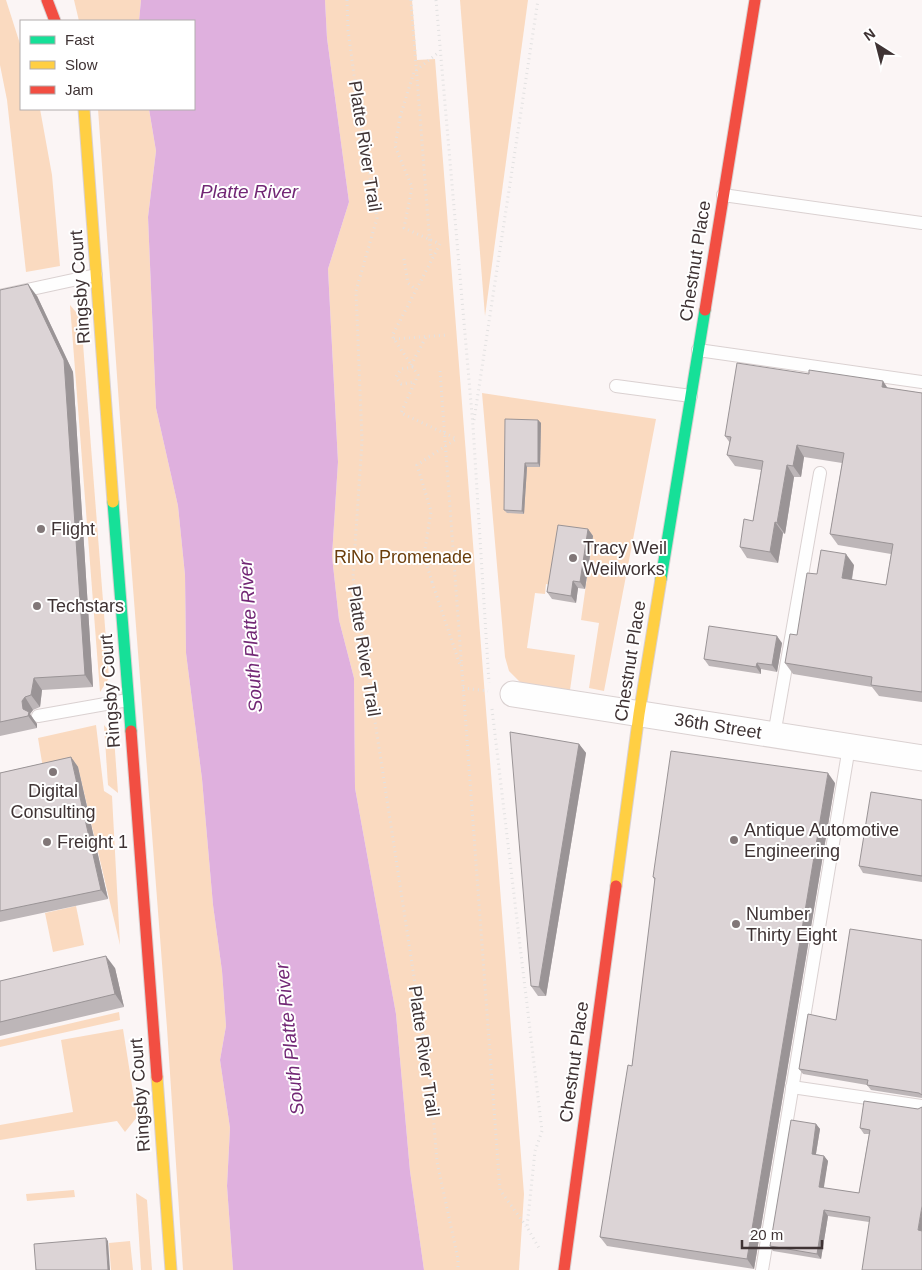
<svg xmlns="http://www.w3.org/2000/svg" width="922" height="1270" viewBox="0 0 922 1270" font-family="Arial,sans-serif">
  <style>
    .green { fill: #fadac0 }
    .water { fill: #dfb0de }
    .lines { fill: none; stroke-linecap: round; stroke-linejoin: round }
    .lane-casing { stroke: #dad1d1; stroke-width: 14 }
    .street-casing { stroke: #dad1d1; stroke-width: 27 }
    .fast-casing { stroke: #dad1d1; stroke-width: 13 }
    .slow-casing { stroke: #dad1d1; stroke-width: 13 }
    .jam-casing { stroke: #dad1d1; stroke-width: 13 }
    .path { stroke: #e2e1e1; stroke-width: 3; stroke-dasharray: 1 4; stroke-linecap: butt }
    .lane { stroke: #fefefe; stroke-width: 12 }
    .street { stroke: #fefefe; stroke-width: 25 }
    .fast { stroke: #16e098; stroke-width: 11 }
    .slow { stroke: #ffcf43; stroke-width: 11 }
    .jam { stroke: #f24e42; stroke-width: 11 }
    .path-bridge { stroke: #e2e1e1; stroke-width: 3; stroke-dasharray: 1 4; stroke-linecap: butt }
    .wall { fill: #bdb6b8 }
    .shaded-wall { fill: #9a9496 }
    .building { fill: #dcd4d6; stroke: #9a9496 }
    .poi-dot { fill: #817778; stroke: #fff; stroke-width: 2 }
    .labels { text-anchor: middle; stroke-width: 4; stroke-linejoin: round; paint-order: stroke }
    .street-label { font-size: 18px; fill: #3f3334; stroke: #fff }
    .poi-label { font-size: 18px; fill: #3f3334; stroke: #fff; text-anchor: start }
    .park-label { font-size: 18px; fill: #6b3e0c; stroke: #fff }
    .water-label { font-size: 19px; font-style: italic; fill: #722775; stroke: #fff }
  </style>
  <rect width="100%" height="100%" fill="#fbf5f5"/>
  <g class="green">
    <polygon points="0,0 6,0 21,47 21,109 40,109 52,175 60,266 26,272 7,100 0,65"/>
    <polygon points="74,0 141,0 139,21 79,21"/>
    <polygon points="325,0 412,0 417,60 435,59 524,1194 519,1270 424,1270 410,1171 396,1014 355,788 354,678 339,620 332,556 338,462 328,269 349,202 327,38"/>
    <polygon points="460,0 528,0 485,316"/>
    <polygon points="98,109 149,109 156,151 148,217 156,408 178,506 185,575 186,653 202,779 213,905 222,971 226,1026 220,1060 230,1128 227,1186 233,1270 183,1270 167,1028 121,432"/>
    <polygon points="70,305 81,318 109,678 100,692"/>
    <polygon points="482,393 656,419 604,691 589,688 599,623 581,620 593,535 562,531 554,586 546,584 545,594 535,593 527,648 575,655 570,690 521,683 509,671 505,657"/>
    <polygon points="96,725 104,791 112,796 120,945 78,767 44,774 38,738"/>
    <polygon points="104,725 114,737 118,793 108,785"/>
    <polygon points="76,906 84,945 53,952 45,913"/>
    <polygon points="119,1012 120,1020 0,1047 0,1040"/>
    <polygon points="123,1029 137,1117 125,1132 117,1121 0,1140 0,1125 73,1112 61,1040"/>
    <polygon points="74,1190 75,1197 27,1201 26,1194"/>
    <polygon points="136,1193 147,1200 152,1270 141,1270"/>
    <polygon points="130,1241 133,1270 111,1270 109,1243"/>
  </g>
  <polygon class="water" points="141,0 325,0 327,38 349,202 328,269 338,462 332,556 339,620 354,678 355,788 396,1014 410,1171 424,1270 233,1270 227,1186 230,1128 220,1060 226,1026 222,971 213,905 202,779 186,653 185,575 178,506 156,408 148,217 156,151 149,109 194,109 194,21 139,21"/>
  <g class="lines">
    <defs>
      <g id="lane">
        <polyline points="723,195 922,223"/>
        <polyline points="0,296 96,275"/>
        <polyline points="698,350 922,382"/>
        <polyline points="616,386 691,396"/>
        <polyline points="38,716 128,700"/>
        <polyline points="774,735 820,473"/>
        <polyline points="792,1087 922,1106"/>
        <polyline points="762,1270 849,747"/>
      </g>
      <polyline id="street" points="513,694 922,758"/>
      <g id="fast">
        <polyline points="113,502 131,731"/>
        <polyline points="661,579 705,310"/>
      </g>
      <g id="slow">
        <polyline points="84,109 113,502"/>
        <polyline points="616,886 639,714 661,579"/>
        <polyline points="157,1077 171,1270"/>
      </g>
      <g id="jam">
        <polyline points="47,0 55,21"/>
        <polyline points="705,310 755,0"/>
        <polyline points="131,731 157,1077"/>
        <polyline points="564,1270 616,886"/>
      </g>
    </defs>
    <use href="#lane" class="lane-casing"/>
    <use href="#street" class="street-casing"/>
    <use href="#fast" class="fast-casing"/>
    <use href="#slow" class="slow-casing"/>
    <use href="#jam" class="jam-casing"/>
    <g class="path">
      <polyline points="347,0 348,30 360,119 377,218 356,291 362,441 353,577 431,1088 437,1162 458,1259 458,1270"/>
      <polyline points="411,0 431,258"/>
      <polyline points="436,0 473,426 489,683"/>
      <polyline points="400,117 414,72 439,52"/>
      <polyline points="404,259 408,283 416,290"/>
      <polyline points="394,339 447,335"/>
      <polyline points="411,365 426,337"/>
      <polyline points="413,367 401,369 396,377 401,384 415,382"/>
      <polyline points="440,371 500,1190 526,1226"/>
      <polyline points="474,420 538,0"/>
      <polyline points="432,582 460,665"/>
      <polyline points="463,688 488,691"/>
      <polyline points="492,709 542,1131 535,1151 527,1227 539,1248"/>
    </g>
    <use href="#lane" class="lane"/>
    <use href="#street" class="street"/>
    <use href="#fast" class="fast"/>
    <use href="#slow" class="slow"/>
    <use href="#jam" class="jam"/>
    <g class="path-bridge">
      <polyline points="400,117 395,146 412,187 404,228 440,244 392,336 418,375 401,413 457,439"/>
      <polyline points="432,582 424,556 431,511 417,465 456,439"/>
    </g>
  </g>
  <g class="wall">
    <polygon points="0,290 37,296 73,372 93,687 42,690 40,707 33,710 30,714 37,724 37,728 0,736"/>
    <polygon points="888,388 922,393 922,702 879,696 872,687 793,674 785,663 797,635 817,574 854,565 852,580 886,585 891,554 838,545 830,534 842,463 804,457 801,477 794,477 785,534 783,533 778,563 747,558 740,547 753,521 761,470 735,466 727,455 730,443 725,436"/>
    <polygon points="538,420 541,423 540,467 527,467 524,514 507,513 504,510"/>
    <polygon points="588,529 593,536 585,589 578,588 576,603 552,599 547,592"/>
    <polygon points="782,643 777,672 761,669 761,674 709,666 704,659"/>
    <polygon points="579,744 586,753 546,996 538,996 531,986"/>
    <polygon points="71,757 78,767 108,899 0,922 0,773"/>
    <polygon points="835,783 754,1269 607,1246 600,1237 632,1066 655,881 653,877"/>
    <polygon points="922,800 922,882 863,873 859,866"/>
    <polygon points="922,940 922,1098 871,1090 867,1085 803,1074 799,1069 836,1020"/>
    <polygon points="115,968 124,1007 0,1036 0,981"/>
    <polygon points="918,1109 869,1222 828,1216 821,1259 773,1251 770,1246 816,1124 820,1129 816,1154 824,1156 828,1161 823,1188 859,1193 869,1134 864,1134 860,1128"/>
  </g>
  <g class="shaded-wall">
    <polygon points="28,284 37,296 73,372 93,687 85,675"/>
    <polygon points="883,381 891,393 882,387"/>
    <polygon points="538,420 541,423 540,467 538,463"/>
    <polygon points="797,445 804,457 801,477 793,466"/>
    <polygon points="525,463 527,467 524,514 522,511"/>
    <polygon points="787,465 794,477 785,534 777,523"/>
    <polygon points="775,522 783,533 778,563 770,552"/>
    <polygon points="588,529 593,536 585,589 580,582"/>
    <polygon points="846,554 854,565 850,589 842,578"/>
    <polygon points="573,581 578,588 576,603 571,596"/>
    <polygon points="777,636 782,643 777,672 772,665"/>
    <polygon points="757,663 761,669 761,674 756,667"/>
    <polygon points="34,678 42,690 40,707 31,695"/>
    <polygon points="25,697 33,710 30,714 37,724 37,728 23,709 22,701"/>
    <polygon points="579,744 586,753 546,996 539,987"/>
    <polygon points="71,757 78,767 108,899 101,890"/>
    <polygon points="828,773 835,783 754,1269 747,1259"/>
    <polygon points="106,956 115,968 124,1007 115,994"/>
    <polygon points="816,1124 820,1129 815,1159 812,1154"/>
    <polygon points="824,1156 828,1161 823,1193 819,1187"/>
    <polygon points="922,1206 922,1232 918,1230"/>
    <polygon points="824,1210 828,1216 821,1259 817,1254"/>
    <polygon points="106,1238 108,1241 110,1270 108,1270"/>
  </g>
  <g class="building">
    <polygon points="28,284 64,360 85,675 34,678 31,695 25,697 22,701 23,709 29,712 28,716 0,722 0,290"/>
    <polygon points="737,363 809,374 809,370 883,381 882,387 922,393 922,692 871,685 872,677 785,663 790,634 797,635 807,573 817,574 821,550 846,554 842,578 886,585 893,544 830,534 844,453 797,445 793,466 787,465 777,523 775,522 770,552 740,547 744,519 753,521 763,461 727,455 731,437 725,436"/>
    <polygon points="505,419 538,420 538,463 525,463 522,511 504,510"/>
    <polygon points="558,525 588,529 580,582 573,581 571,596 547,592"/>
    <polygon points="709,626 777,636 772,665 757,663 756,667 704,659"/>
    <polygon points="510,732 579,744 539,987 531,986"/>
    <polygon points="671,751 828,773 747,1259 600,1237 628,1065 632,1066 655,878 653,877"/>
    <polygon points="71,757 101,890 0,911 0,773"/>
    <polygon points="871,792 922,800 922,876 859,866"/>
    <polygon points="850,929 922,940 922,1095 919,1093 867,1085 868,1080 799,1069 808,1014 836,1020"/>
    <polygon points="106,956 115,994 0,1022 0,981"/>
    <polygon points="864,1101 918,1109 922,1107 922,1206 918,1230 922,1231 922,1270 862,1270 870,1217 824,1210 817,1254 770,1246 791,1120 816,1124 812,1154 824,1156 819,1187 859,1193 870,1130 860,1128"/>
    <polygon points="106,1238 108,1270 36,1270 34,1244"/>
  </g>
  <g class="poi-dot">
    <circle cx="41" cy="529" r="5"/>
    <circle cx="573" cy="558" r="5"/>
    <circle cx="37" cy="606" r="5"/>
    <circle cx="53" cy="772" r="5"/>
    <circle cx="734" cy="840" r="5"/>
    <circle cx="47" cy="842" r="5"/>
    <circle cx="736" cy="924" r="5"/>
  </g>
  <g class="labels">
    <g class="street-label">
      <text transform="translate(365 146) rotate(81)" y="6">Platte River Trail</text>
      <text transform="translate(695 261) rotate(-81)" y="6">Chestnut Place</text>
      <text transform="translate(80 287) rotate(-94)" y="6">Ringsby Court</text>
      <text transform="translate(364 651) rotate(81)" y="6">Platte River Trail</text>
      <text transform="translate(630 661) rotate(-81)" y="6">Chestnut Place</text>
      <text transform="translate(110 691) rotate(-94)" y="6">Ringsby Court</text>
      <text transform="translate(718 726) rotate(9)" y="6">36th Street</text>
      <text transform="translate(424 1051) rotate(82)" y="6">Platte River Trail</text>
      <text transform="translate(574 1062) rotate(-82)" y="6">Chestnut Place</text>
      <text transform="translate(140 1095) rotate(-94)" y="6">Ringsby Court</text>
    </g>
    <g class="poi-label">
      <text x="51" y="535">Flight</text>
      <text x="583" y="554">Tracy Weil<tspan x="583" dy="21">Weilworks</tspan></text>
      <text x="47" y="612">Techstars</text>
      <text x="53" y="797" text-anchor="middle">Digital<tspan x="53" dy="21">Consulting</tspan></text>
      <text x="744" y="836">Antique Automotive<tspan x="744" dy="21">Engineering</tspan></text>
      <text x="57" y="848">Freight 1</text>
      <text x="746" y="920">Number<tspan x="746" dy="21">Thirty Eight</tspan></text>
    </g>
    <g class="park-label">
      <text x="403" y="563">RiNo Promenade</text>
    </g>
    <g class="water-label">
      <text x="249" y="198">Platte River</text>
      <text transform="translate(250 636) rotate(-94)" y="7">South Platte River</text>
      <text transform="translate(289 1039) rotate(-96)" y="7">South Platte River</text>
    </g>
  </g>
  <rect x="20" y="20" width="175" height="90" fill="#ffffff" stroke="#b2adae"/>
  <rect x="30" y="36" width="25" height="8" fill="#16e098" stroke="#b2adae"/>
  <text x="65" y="45" font-size="15" fill="#3f3334">Fast</text>
  <rect x="30" y="61" width="25" height="8" fill="#ffcf43" stroke="#b2adae"/>
  <text x="65" y="70" font-size="15" fill="#3f3334">Slow</text>
  <rect x="30" y="86" width="25" height="8" fill="#f24e42" stroke="#b2adae"/>
  <text x="65" y="95" font-size="15" fill="#3f3334">Jam</text>
  <g transform="translate(877 45) rotate(324)" stroke="#ffffff" stroke-width="4" paint-order="stroke">
  <path d="M0-4L9 19L0 12L-9 19Z" fill="#3f3334"/>
  <text y="-8" font-size="14" font-weight="bold" text-anchor="middle" fill="#3f3334">N</text>
  </g>
  <path d="M742 1240v8h80v-8" fill="none" stroke="#3f3334" stroke-width="2.5"/>
  <text x="750" y="1240" font-size="15" fill="#3f3334" stroke="#ffffff" stroke-width="4" paint-order="stroke">20 m</text>
</svg>
